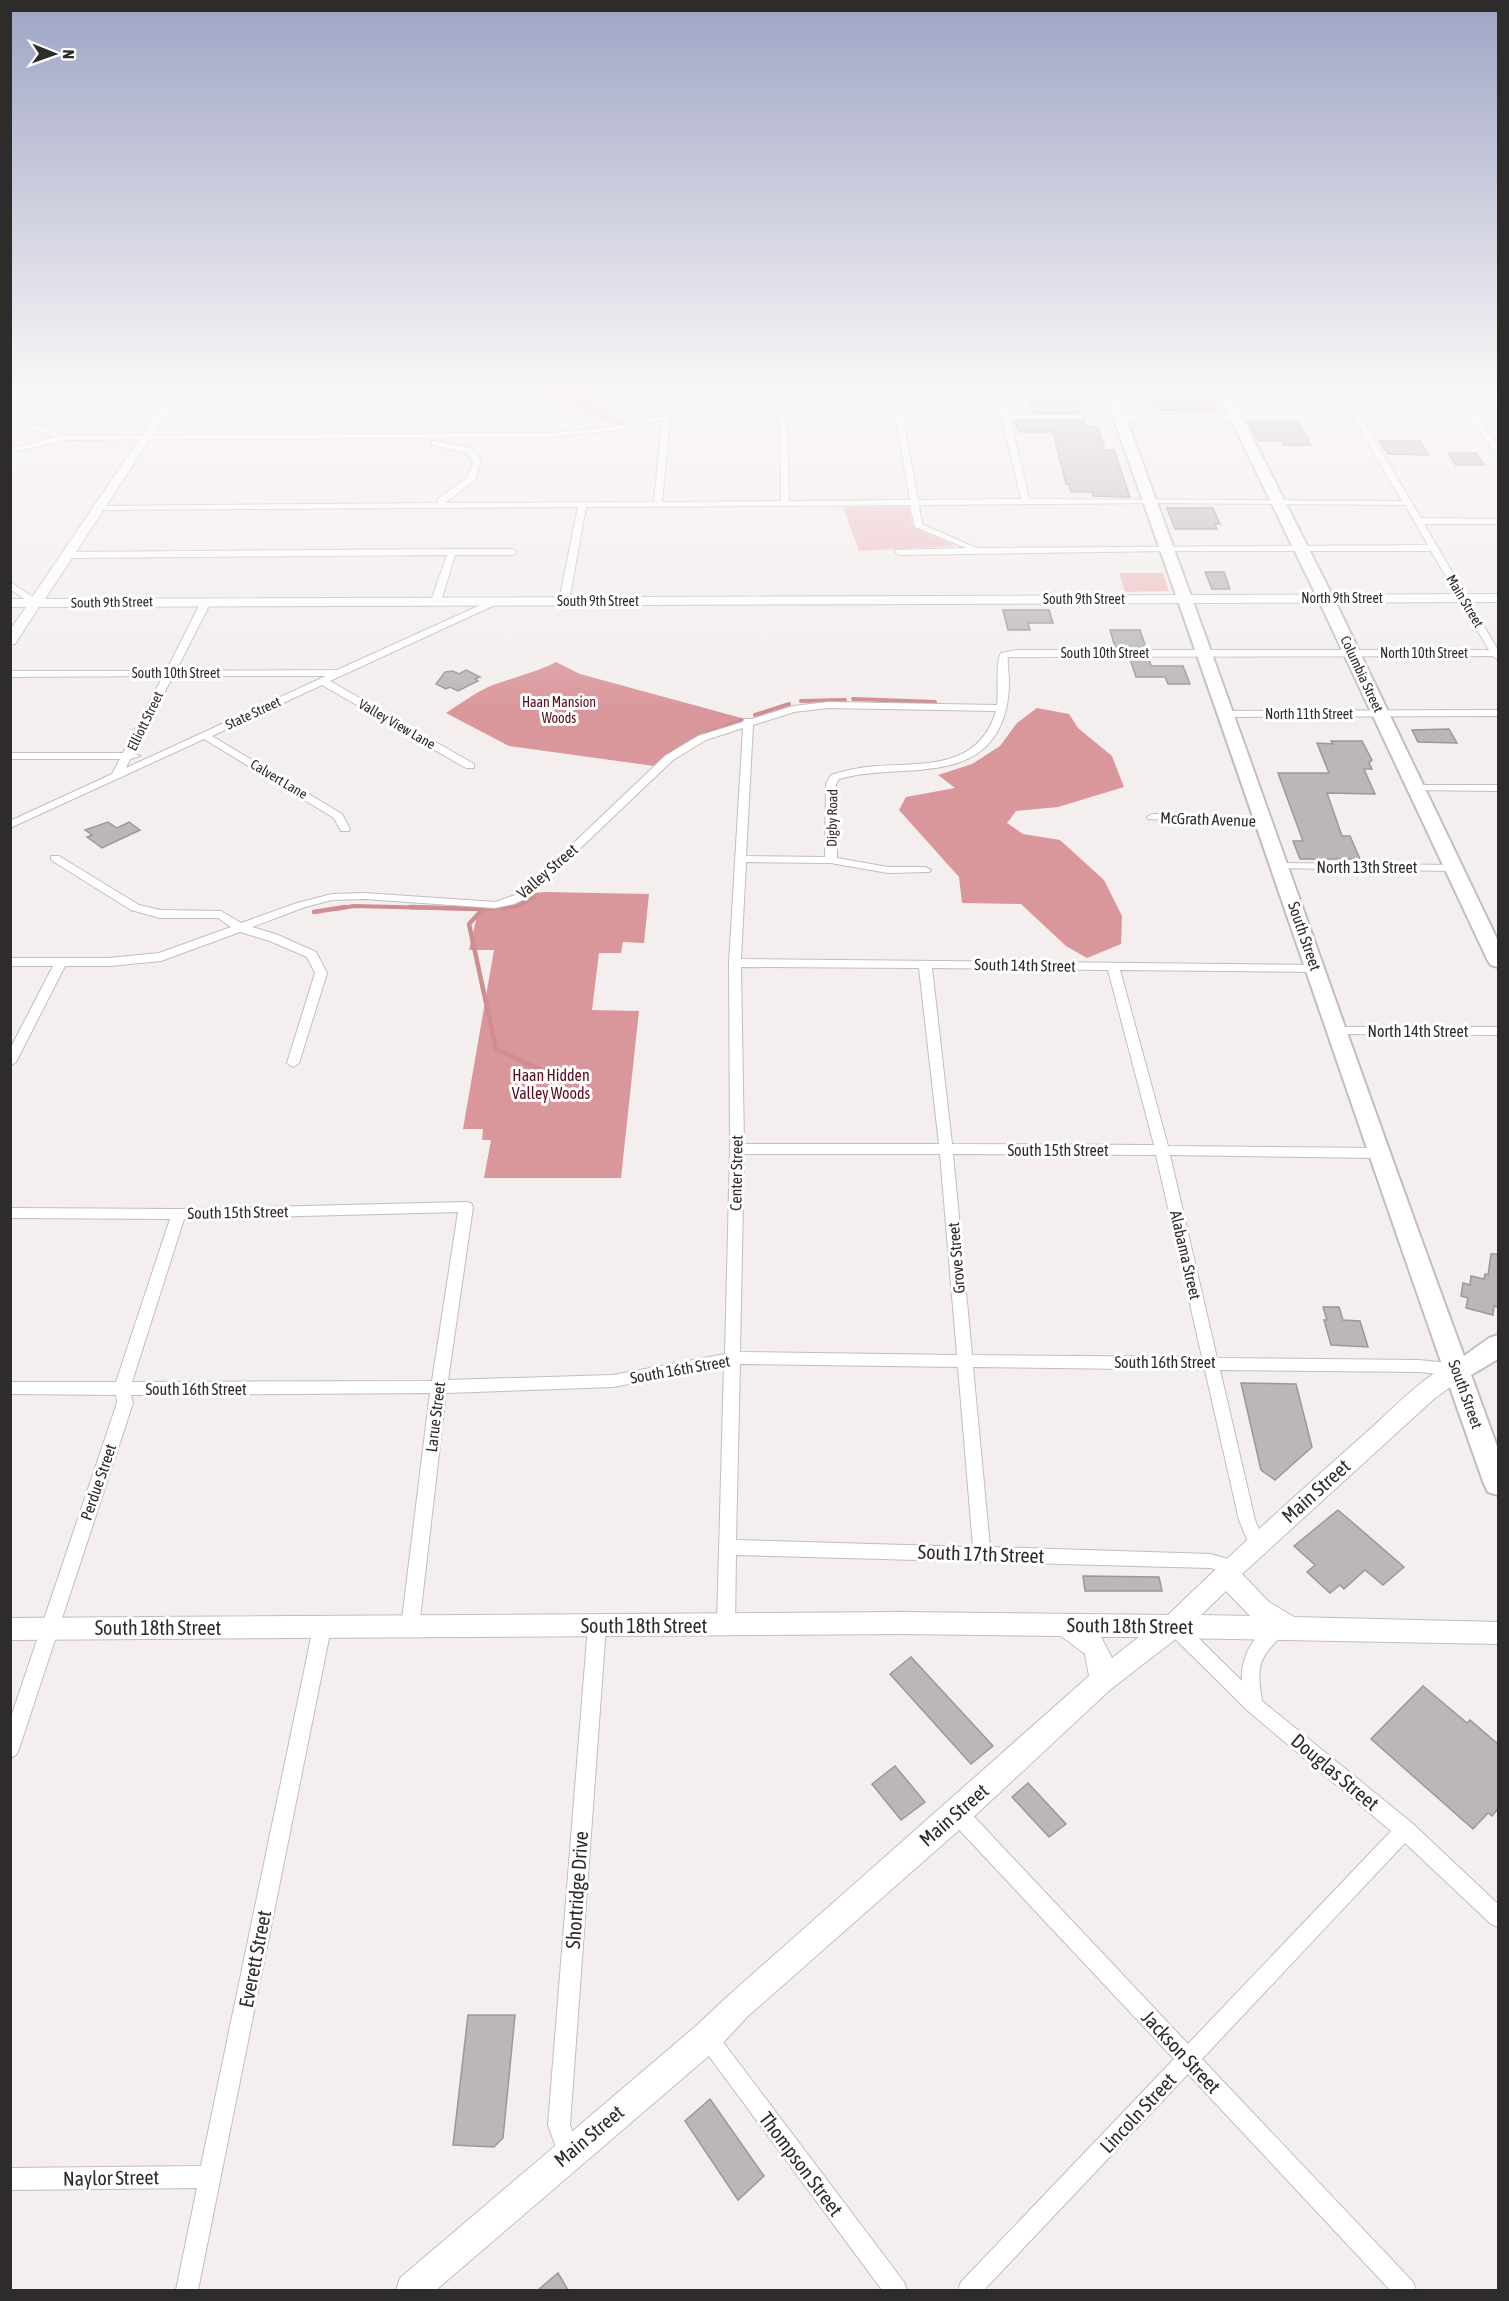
<svg xmlns="http://www.w3.org/2000/svg" width="1509" height="2301" viewBox="0 0 1509 2301" font-family="'Asap Condensed',sans-serif">
  <style>
    .green { fill: #edbfc2 }
    .forest { fill: #da979b }
    .lines { fill: none; stroke-linecap: round; stroke-linejoin: round }
    .stream-far1 { stroke: #cf8d91; stroke-width: 4 }
    .stream { stroke: #cf8d91; stroke-width: 4.5 }
    .building { fill: #bcb6b7; stroke: #9d9798; stroke-width: 1.5 }
    .street-casing { stroke: #c3bebe; stroke-width: 2 }
    .secondary-casing { stroke: #c3bebe; stroke-width: 2 }
    .primary-casing { stroke: #c3bebe; stroke-width: 4 }
    .street { fill: #fff; fill-rule: evenodd }
    .secondary { fill: #fff; fill-rule: evenodd }
    .primary { fill: #fff; fill-rule: evenodd }
    .labels { text-anchor: middle; stroke-width: 6; stroke-linejoin: round; paint-order: stroke }
    .far-street-label { font-size: 14px; fill: #2e2b2b; stroke: #fff }
    .far-park-label { font-size: 14px; fill: #5a0a1c; stroke: #fff }
    .street-label { font-size: 16px; fill: #2e2b2b; stroke: #fff }
    .park-label { font-size: 16px; fill: #5a0a1c; stroke: #fff }
    .near-street-label { font-size: 20px; fill: #2e2b2b; stroke: #fff }
  </style>
  <rect width="100%" height="100%" fill="#f4eeee"/>
  <g class="green">
    <polygon points="535,389 599,389 592,402 625,423 614,426"/>
    <polygon points="843,507 909,507 912,524 923,532 956,546 859,551"/>
    <polygon points="1119,573 1163,573 1169,591 1125,592"/>
  </g>
  <g class="forest">
    <path d="M556,662L580,674L745,719C713,731 680,742 654,766L509,746L446,713C458,705 472,695 486,688C509,678 533,674 556,662Z"/>
    <polygon points="1037,708 1069,714 1078,728 1112,756 1124,787 1058,807 1016,811 1007,823 1023,834 1060,840 1104,880 1122,916 1121,944 1087,958 1066,946 1021,904 962,903 959,877 899,810 906,797 955,788 938,775 972,764 1000,746 1017,723"/>
    <polygon points="545,892 649,894 644,943 623,942 621,953 599,953 592,1010 639,1011 621,1178 484,1178 491,1140 482,1140 483,1129 463,1129 494,950 469,950 479,908 513,905 534,893"/>
  </g>
  <g class="lines">
    <g class="stream-far1">
      <polyline points="853,699 935,702"/>
      <polyline points="801,701 845,700"/>
      <polyline points="755,715 789,704"/>
      <polyline points="705,734 742,720"/>
      <polyline points="335,909 354,906 475,909"/>
      <polyline points="485,909 518,906 534,897"/>
    </g>
    <g class="stream">
      <polyline points="410,907 483,909"/>
      <polyline points="503,907 483,909 469,924 496,1049 554,1076"/>
      <polyline points="314,912 345,907"/>
    </g>
  </g>
  <g class="building">
    <polygon points="1027,389 1069,389 1073,391 1080,413 1033,413"/>
    <polygon points="1137,389 1183,389 1186,395 1210,397 1217,412 1159,410 1153,401 1142,401"/>
    <polygon points="1015,421 1084,421 1085,427 1098,427 1105,450 1114,450 1130,497 1093,496 1092,492 1071,492 1069,484 1066,484 1053,432 1019,432"/>
    <polygon points="1248,421 1298,422 1311,445 1283,445 1281,441 1258,441"/>
    <polygon points="1379,441 1420,441 1429,455 1388,454"/>
    <polygon points="1448,453 1476,453 1484,465 1456,465"/>
    <polygon points="1167,508 1213,508 1220,524 1215,524 1217,529 1175,529"/>
    <polygon points="1205,572 1224,572 1230,589 1212,589"/>
    <polygon points="1003,610 1049,610 1053,623 1028,623 1030,630 1008,630"/>
    <polygon points="1110,630 1140,630 1146,648 1115,647"/>
    <polygon points="1130,659 1149,659 1151,666 1183,666 1190,684 1168,684 1165,677 1136,677"/>
    <polygon points="466,670 480,677 475,679 478,681 458,691 450,687 446,689 436,684 445,672 453,671 459,674"/>
    <polygon points="1449,729 1457,743 1418,742 1412,730"/>
    <polygon points="1331,741 1362,741 1372,760 1369,763 1372,769 1364,769 1375,794 1327,793 1342,836 1350,836 1360,859 1300,859 1293,841 1303,841 1278,773 1329,773 1317,743 1333,744"/>
    <polygon points="108,822 117,828 129,822 140,830 102,848 87,837 92,835 85,830"/>
    <polygon points="1491,1254 1498,1254 1498,1307 1494,1306 1493,1315 1466,1308 1468,1298 1461,1296 1463,1283 1470,1285 1471,1276 1484,1279 1485,1274 1488,1275"/>
    <polygon points="1323,1307 1339,1307 1343,1320 1360,1321 1368,1347 1331,1345 1324,1320 1327,1320"/>
    <polygon points="1241,1383 1296,1384 1312,1447 1275,1480 1261,1470"/>
    <polygon points="1338,1510 1404,1567 1383,1585 1365,1570 1344,1589 1340,1585 1330,1593 1307,1572 1315,1565 1294,1546"/>
    <polygon points="1083,1576 1159,1577 1162,1591 1085,1591"/>
    <polygon points="911,1657 993,1746 971,1764 890,1674"/>
    <polygon points="1423,1686 1467,1723 1470,1720 1498,1744 1498,1809 1492,1816 1488,1813 1473,1829 1371,1739"/>
    <polygon points="895,1766 925,1802 901,1820 872,1784"/>
    <polygon points="1028,1783 1066,1824 1049,1837 1012,1797"/>
    <polygon points="468,2015 515,2015 503,2138 494,2147 453,2145"/>
    <polygon points="710,2099 764,2176 738,2200 685,2121"/>
    <polygon points="558,2273 568,2290 538,2290"/>
  </g>
  <g class="lines">
    <defs>
      <g id="street">
        <path d="M668,389H676L670,415H780L779,389H787V415H1001L995,389H1003L1009,415H1351L1336,389H1344L1359,415H1468L1449,389H1457L1476,415H1498V419H1479L1498,445V452H1495L1471,419H1362L1421,518L1498,519V524H1424L1498,650V660L1493,656L1008,657C1007,665 1009,672 1009,680C1009,692 1008,705 1004,716C982,788 894,762 839,779L836,784L837,858L888,867H925L931,870L929,872L888,873L831,863L746,862L741,959L1320,965L1322,968L1320,971L1316,972L1120,970L1168,1146L1379,1148L1386,1153L1379,1158L1170,1155L1217,1358L1419,1360L1458,1364L1463,1366L1466,1370L1463,1374L1458,1376L1419,1372L1220,1370L1255,1520L1265,1544L1263,1549L1257,1551L1251,1549L1239,1520L1205,1370L973,1367L990,1547L1210,1554L1239,1562L1241,1567L1239,1572L1233,1574L1210,1568L736,1555L735,1625L732,1631L726,1633L720,1631L717,1625L724,1366L613,1387L446,1393L419,1627L416,1633L410,1635L404,1633L401,1627L430,1393L131,1395L133,1403L19,1749L16,1755L10,1758V1720L117,1403L116,1395L10,1394V1382H116L170,1219L10,1218V1208L179,1209L466,1202L471,1203L473,1207L448,1380L613,1375L725,1354L730,1149L729,963L743,728L706,740L673,760L529,897L514,904L495,908L364,899L332,900L305,907L252,927L278,935L316,952L327,973L299,1063L293,1067L287,1063L315,973L307,957L270,941L240,932L161,961L109,966H65L16,1062L10,1066V1049L53,966H10V958H109L159,953L231,927L218,918H160L131,910L51,860V856H59L139,905L160,910L221,911L241,923L297,903L332,894L364,893L495,902L521,893L665,756L698,736L743,722L744,719H752L793,706L828,702L997,705C999,690 995,664 1001,653L1016,650H1489L1431,551H1168L899,555L895,552L896,550L966,548L915,527L910,505L586,507L569,601L564,604L559,601L578,507L99,510L95,508L99,506L437,503L438,499L468,477L473,461L465,452L432,445V441H435L471,448L481,461L475,480L445,503L654,502L662,420L618,430L552,437L65,440L10,453V449L56,437L10,421V416C30,421 47,430 67,436L552,433L618,426L663,416ZM670,419H780L781,501L662,502ZM787,419H896L910,500L789,501ZM903,419H1002L1021,499L918,500ZM1010,419H1354L1402,501L1029,499ZM1162,503L1405,505L1428,545L976,548L922,524L919,505ZM828,708L996,711C979,769 925,763 877,766C861,767 846,770 831,775L826,784L825,857L746,856L753,725L794,712ZM741,967L919,968L939,1144H744ZM932,968L1108,970L1154,1145L952,1144ZM744,1154H940L957,1355L740,1352ZM953,1154L1156,1155L1202,1357L972,1355ZM458,1212L432,1381L132,1382L184,1219ZM740,1364L958,1367L973,1547L736,1540Z"/>
        <polygon points="452,549 513,549 517,552 513,555 455,555 441,601 436,604 431,601 447,555 68,558 64,555 68,552"/>
        <polygon points="10,582 39,601 39,605 33,605 10,589"/>
        <path d="M496,598L501,601L499,603L330,681L474,764V768H466L322,685L212,736L342,814L350,829L349,831H341L334,818L204,739L10,828V821L112,774L120,759H10V753H123L163,676L10,677V671H166L201,602L206,599L211,602L176,671L337,670ZM173,676H326L126,768L130,759L140,756L133,753Z"/>
        <polygon points="1498,710 1498,716 1227,717 1222,714 1227,711"/>
        <polygon points="1416,785 1498,785 1498,791 1412,790 1411,788"/>
        <polygon points="1152,814 1264,818 1269,821 1264,824 1148,819 1147,817"/>
        <polygon points="1280,863 1454,865 1460,868 1454,871 1276,868 1276,864"/>
        <polygon points="1338,1027 1498,1027 1498,1035 1334,1034 1332,1031 1334,1028"/>
        <polygon points="597,1618 603,1620 606,1626 570,2125 580,2153 577,2161 569,2164 561,2161 548,2125 588,1626 591,1620"/>
        <path d="M1175,1619L1181,1621L1242,1681C1240,1658 1255,1630 1277,1621L1283,1623L1286,1629C1282,1636 1276,1641 1271,1647C1255,1665 1259,1678 1262,1701L1412,1823L1498,1904V1927L1491,1924L1405,1843L1202,2059L1413,2282L1416,2290H1390L1188,2074L984,2290H958L961,2282L1174,2059L950,1820L948,1813L950,1806L957,1804L964,1806L1188,2044L1391,1831L1248,1711L1169,1633L1166,1627L1169,1621Z"/>
        <polygon points="322,1620 328,1622 331,1628 198,2290 176,2290 197,2188 10,2190 10,2168 201,2166 313,1628 316,1622"/>
        <polygon points="707,2027 714,2030 904,2282 907,2290 882,2290 700,2044 697,2037 700,2030"/>
      </g>
      <g id="secondary">
        <polygon points="173,389 183,389 45,599 1498,594 1498,602 39,607 15,644 10,645 10,630 26,607 10,607 10,599 31,599"/>
        <path d="M1458,1361L1466,1364L1469,1370L1466,1376L1435,1398L1242,1574L1269,1602L1294,1617L1498,1622V1644L1177,1638L1111,1689L967,1823L748,2016L718,2048L436,2290H396L400,2278L696,2026L728,1996L1089,1676L1085,1654L1061,1636L901,1634L10,1640V1618L901,1612L1168,1615C1233,1552 1300,1491 1368,1431C1393,1409 1426,1372 1458,1361ZM1226,1591L1250,1616L1201,1615ZM1101,1637H1139L1112,1658Z"/>
      </g>
      <g id="primary">
        <path d="M1103,389H1115C1235,710 1345,1034 1464,1356L1489,1338L1498,1335V1359L1471,1375L1498,1449V1495L1488,1492L1484,1484C1355,1120 1234,753 1103,389Z"/>
        <polygon points="1216,389 1228,389 1336,603 1498,941 1498,967 1491,965 1488,961 1320,603"/>
      </g>
    </defs>
    <use href="#street" class="street-casing"/>
    <use href="#secondary" class="secondary-casing"/>
    <use href="#primary" class="primary-casing"/>
    <use href="#street" class="street"/>
    <use href="#secondary" class="secondary"/>
    <use href="#primary" class="primary"/>
  </g>
  <linearGradient id="sky" x2="0" y2="1"><stop stop-color="#9ea4c5"/><stop offset="0.55" stop-color="#faf7f7"/><stop offset="1" stop-color="#faf7f7" stop-opacity="0"/></linearGradient>
  <rect width="1509" height="711" fill="url(#sky)"/>
  <g class="labels">
    <g class="far-street-label">
      <text x="1342" y="603">North 9th Street</text>
      <text x="1084" y="604">South 9th Street</text>
      <text x="598" y="606">South 9th Street</text>
      <text transform="translate(1465 601) rotate(59)" y="5">Main Street</text>
      <text transform="translate(112 602) rotate(-1)" y="5">South 9th Street</text>
      <text x="1105" y="658">South 10th Street</text>
      <text x="1424" y="658">North 10th Street</text>
      <text x="176" y="678">South 10th Street</text>
      <text transform="translate(1362 674) rotate(65)" y="5">Columbia Street</text>
      <text transform="translate(253 713) rotate(-25)" y="5">State Street</text>
      <text x="1309" y="719">North 11th Street</text>
      <text transform="translate(145 721) rotate(-64)" y="5">Elliott Street</text>
      <text transform="translate(397 724) rotate(30)" y="5">Valley View Lane</text>
      <text transform="translate(279 779) rotate(31)" y="5">Calvert Lane</text>
      <text transform="translate(832 818) rotate(-89)" y="5">Digby Road</text>
    </g>
    <g class="far-park-label">
      <text x="559" y="707">Haan Mansion<tspan x="559" dy="16">Woods</tspan></text>
    </g>
    <g class="street-label">
      <text transform="translate(1208 819) rotate(2)" y="6">McGrath Avenue</text>
      <text x="1367" y="873">North 13th Street</text>
      <text transform="translate(547 871) rotate(-41)" y="6">Valley Street</text>
      <text transform="translate(1305 936) rotate(71)" y="6">South Street</text>
      <text transform="translate(1025 965) rotate(1)" y="6">South 14th Street</text>
      <text x="1418" y="1037">North 14th Street</text>
      <text x="1058" y="1156">South 15th Street</text>
      <text transform="translate(736 1173) rotate(-89)" y="6">Center Street</text>
      <text transform="translate(238 1212) rotate(-1)" y="6">South 15th Street</text>
      <text transform="translate(1186 1255) rotate(77)" y="6">Alabama Street</text>
      <text transform="translate(956 1258) rotate(-95)" y="6">Grove Street</text>
      <text x="1165" y="1368">South 16th Street</text>
      <text transform="translate(680 1369) rotate(-10)" y="6">South 16th Street</text>
      <text x="196" y="1395">South 16th Street</text>
      <text transform="translate(1466 1394) rotate(70)" y="6">South Street</text>
      <text transform="translate(435 1417) rotate(-83)" y="6">Larue Street</text>
      <text transform="translate(98 1482) rotate(-71)" y="6">Perdue Street</text>
    </g>
    <g class="park-label">
      <text x="551" y="1081">Haan Hidden<tspan x="551" dy="18">Valley Woods</tspan></text>
    </g>
    <g class="near-street-label">
      <text transform="translate(1316 1491) rotate(-42)" y="7">Main Street</text>
      <text transform="translate(981 1554) rotate(2)" y="7">South 17th Street</text>
      <text x="644" y="1633">South 18th Street</text>
      <text transform="translate(1130 1626) rotate(1)" y="7">South 18th Street</text>
      <text x="158" y="1635">South 18th Street</text>
      <text transform="translate(1335 1772) rotate(40)" y="7">Douglas Street</text>
      <text transform="translate(954 1815) rotate(-41)" y="7">Main Street</text>
      <text transform="translate(577 1890) rotate(-86)" y="7">Shortridge Drive</text>
      <text transform="translate(255 1959) rotate(-79)" y="7">Everett Street</text>
      <text transform="translate(1181 2052) rotate(47)" y="7">Jackson Street</text>
      <text transform="translate(1138 2113) rotate(-47)" y="7">Lincoln Street</text>
      <text transform="translate(589 2136) rotate(-40)" y="7">Main Street</text>
      <text transform="translate(801 2164) rotate(53)" y="7">Thompson Street</text>
      <text transform="translate(111 2178) rotate(-1)" y="7">Naylor Street</text>
    </g>
  </g>
  <rect width="1509" height="2301" fill="none" stroke="#2e2b2b" stroke-width="24"/>
  <g transform="translate(54 54) rotate(91)" stroke="#ffffff" stroke-width="4.5" paint-order="stroke">
  <path d="M0-4.5L10 22L0 15L-10 22Z" fill="#2e2b2b"/>
  <text y="-9" font-size="16" font-weight="bold" text-anchor="middle" fill="#2e2b2b">N</text>
  </g>
</svg>
